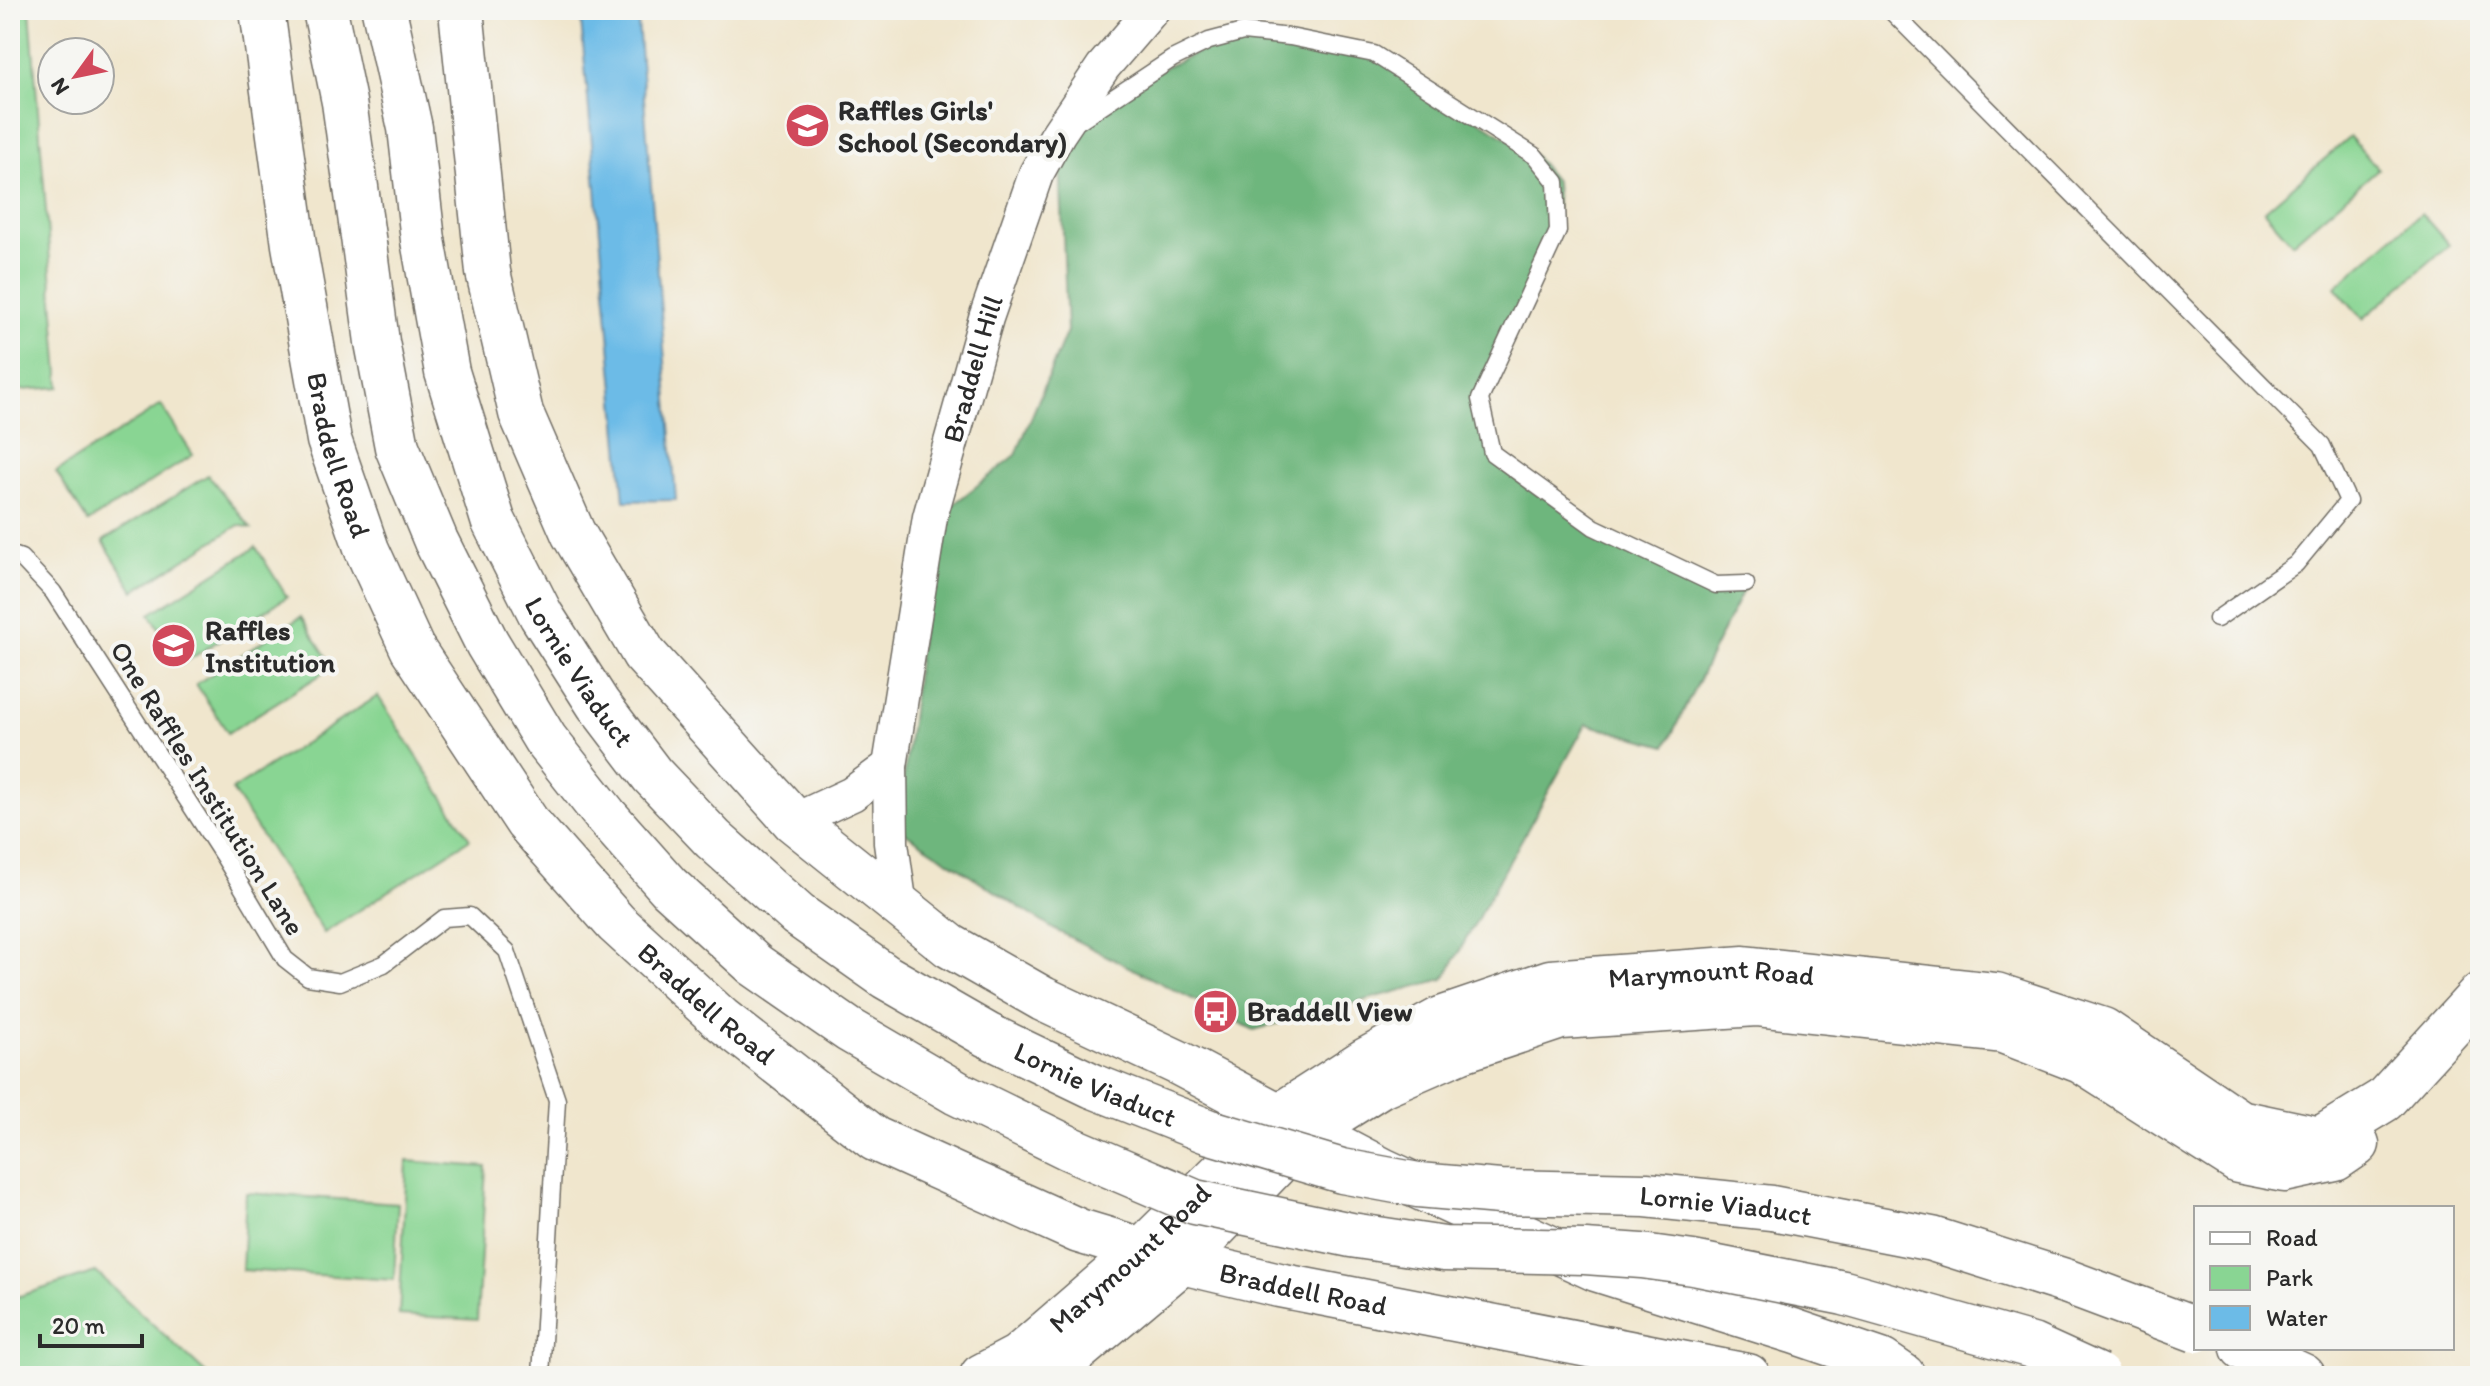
<svg xmlns="http://www.w3.org/2000/svg" width="2490" height="1386" viewBox="0 0 2490 1386" font-family="Itim,sans-serif">
  <style>
    .green { fill: #89d593; stroke: #5a805f; stroke-width: 2 }
    .forest { fill: #6eb67d; stroke: #4c7054; stroke-width: 2 }
    .water { fill: #6cbbe7; stroke: #4c7389; stroke-width: 2 }
    .lines { fill: none; stroke-linecap: round; stroke-linejoin: round }
    .service-casing { stroke: #706c64; stroke-width: 19 }
    .minor-casing { stroke: #706c64; stroke-width: 37 }
    .primary-casing { stroke: #706c64; stroke-width: 47 }
    .trunk-casing { stroke: #706c64; stroke-width: 47 }
    .service { stroke: #fff; stroke-width: 16 }
    .minor { stroke: #fff; stroke-width: 34 }
    .primary { stroke: #fff; stroke-width: 44 }
    .trunk { stroke: #fff; stroke-width: 44 }
    .trunk-bridge-casing { stroke: #706c64; stroke-width: 47; stroke-linecap: butt }
    .trunk-bridge { stroke: #fff; stroke-width: 44 }
    .labels { text-anchor: middle; stroke-width: 8; stroke-linejoin: round; paint-order: stroke }
    .poi-label { font-size: 28px; font-weight: bold; fill: #2b2b2b; stroke: #f6f6f2; text-anchor: start }
    .street-label { font-size: 28px; fill: #2b2b2b; stroke: #f6f6f2 }
  </style>
  <rect width="100%" height="100%" fill="#f6f6f2"/>
  <filter id="ink" filterUnits="userSpaceOnUse"><feTurbulence type="fractalNoise" baseFrequency=".0125" numOctaves="2"/><feDisplacementMap in="SourceGraphic" scale="16" xChannelSelector="R" yChannelSelector="G"/><feConvolveMatrix kernelMatrix="1 2 1 2 8 2 1 2 1" color-interpolation-filters="sRGB"/></filter>
  <filter id="wash" filterUnits="userSpaceOnUse"><feTurbulence type="fractalNoise" baseFrequency=".006" numOctaves="4" result="noise"/><feDisplacementMap in="SourceGraphic" scale="32" xChannelSelector="R" yChannelSelector="G"/><feGaussianBlur stdDeviation="1.8" result="paint"/><feColorMatrix in="noise" values="0 0 0 0 0 0 0 0 0 0 0 0 0 0 0 0 0 1.4 0 .05"/><feComposite in="paint" operator="in"/></filter>
  <g filter="url(#wash)">
    <rect width="100%" height="100%" fill="#f0e6cd"/>
    <g class="green">
      <polygon points="10,10 30,10 60,387 10,391"/>
      <polygon points="2350,137 2378,169 2292,243 2264,211"/>
      <polygon points="2421,213 2449,245 2363,319 2335,287"/>
      <polygon points="161,405 193,455 88,522 56,472"/>
      <polygon points="208,475 251,528 239,525 134,591 103,541"/>
      <polygon points="256,547 287,597 182,664 150,614"/>
      <polygon points="301,617 333,667 228,733 196,684"/>
      <polygon points="378,696 470,839 324,933 232,790"/>
      <polygon points="407,1161 486,1167 477,1320 399,1315"/>
      <polygon points="246,1193 398,1203 394,1280 242,1270"/>
      <polygon points="96,1272 209,1376 10,1376 10,1299"/>
    </g>
    <polygon class="forest" points="1243,32 1374,54 1535,156 1556,182 1558,231 1480,399 1492,453 1595,527 1716,585 1746,584 1666,746 1586,724 1444,979 1254,1030 1053,929 898,828 935,519 1016,455 1067,331 1059,135 1141,78"/>
    <polygon class="water" points="580,10 637,10 676,500 624,501"/>
  </g>
  <g filter="url(#ink)">
    <g class="lines">
      <defs>
        <g id="service">
          <polyline points="1890,10 2322,445 2348,501 2296,564 2217,619"/>
          <polyline points="1080,120 1172,59 1209,41 1243,32 1290,37 1374,54 1535,156 1556,182 1558,231 1480,399 1492,453 1594,527 1716,585 1746,584"/>
          <polyline points="10,554 21,558 53,592 224,857 285,959 308,977 340,982 384,964 444,918 470,916 507,951 557,1100 541,1376"/>
        </g>
        <g id="minor">
          <polyline points="794,821 852,794 890,766"/>
          <path id="s1" d="M900,907L891,843L890,766L930,517L986,318L1036,174L1058,134L1103,67L1152,10"/>
        </g>
        <g id="primary">
          <path id="s2" d="M262,10L294,245L329,440L367,550L412,648L527,822L616,923L721,1019L875,1139L1079,1231L1182,1262L1279,1285L1748,1376"/>
          <polyline points="461,10 488,272 521,413 573,533 644,654 794,821 950,946 1043,999 1177,1062 1382,1170 1596,1269 1793,1331 1881,1361 1903,1376"/>
          <path id="s3" d="M982,1376L1018,1357L1142,1250L1279,1116L1366,1060L1441,1019L1550,982L1744,968L1996,995L2103,1030L2239,1122L2320,1139L2384,1100L2480,995"/>
          <polyline points="1038,1376 1061,1364 1182,1262 1308,1131 1381,1085 1459,1051 1561,1017 1756,1004 2003,1031 2081,1061 2238,1161 2284,1170 2335,1159 2357,1144"/>
        </g>
        <g id="trunk">
          <polyline points="325,10 344,102 364,244"/>
          <polyline points="384,10 410,128 423,240"/>
          <polyline points="2243,1348 2303,1376"/>
        </g>
      </defs>
      <use href="#service" class="service-casing"/>
      <use href="#minor" class="minor-casing"/>
      <use href="#primary" class="primary-casing"/>
      <use href="#trunk" class="trunk-casing"/>
      <use href="#service" class="service"/>
      <use href="#minor" class="minor"/>
      <use href="#primary" class="primary"/>
      <use href="#trunk" class="trunk"/>
      <defs>
        <g id="trunk-bridge">
          <path id="s4" d="M423,240L447,372L493,520L541,615L598,704L652,775L713,839L798,915L886,977L987,1035L1093,1086L1207,1131L1342,1171L1418,1185L1500,1192L1646,1195L1772,1208L1932,1239L2068,1282L2196,1330"/>
          <polyline points="364,244 377,342 397,447 436,541 487,643 545,739 605,815 669,887 755,965 849,1030 957,1093 1069,1148 1195,1202 1351,1235 1444,1249 1585,1252 1642,1256 1693,1263 1844,1293 2032,1346 2098,1376"/>
        </g>
      </defs>
      <use href="#trunk-bridge" class="trunk-bridge-casing"/>
      <use href="#trunk-bridge" class="trunk-bridge"/>
    </g>
  </g>
  <defs>
    <symbol id="school-disc" viewBox="-11 -11 22 22"><circle r="9.5" fill="#d1495b" stroke="#f6f6f2"/><path d="M0-5L7-2L0 1L-7-2ZM-4 1L0 2.5L4 1V4Q0 6-4 4Z" fill="#fff"/></symbol>
    <symbol id="university-disc" viewBox="-11 -11 22 22"><circle r="9.5" fill="#d1495b" stroke="#f6f6f2"/><path d="M0-5L7-2L0 1L-7-2ZM-4 1L0 2.5L4 1V4Q0 6-4 4Z" fill="#fff"/></symbol>
    <symbol id="bus-disc" viewBox="-11 -11 22 22"><circle r="9.5" fill="#d1495b" stroke="#f6f6f2"/><path d="M-5-6H5V4H4V6H2V4H-2V6H-4V4H-5ZM-3.5-4V0h7V-4ZM-3.5 1.2v1.5H-2V1.2ZM2 1.2v1.5H3.5V1.2Z" fill="#fff"/></symbol>
  </defs>
  <g fill-rule="evenodd">
    <use href="#school-disc" x="782" y="100" width="51" height="51"/>
    <use href="#university-disc" x="148" y="620" width="51" height="51"/>
    <use href="#bus-disc" x="1190" y="986" width="51" height="51"/>
  </g>
  <g class="labels">
    <g class="poi-label">
      <text x="838" y="120">Raffles Girls'<tspan x="838" dy="32">School (Secondary)</tspan></text>
      <text x="205" y="640">Raffles<tspan x="205" dy="32">Institution</tspan></text>
      <text x="1247" y="1021">Braddell View</text>
    </g>
    <g class="street-label">
      <text dy="10" stroke="none"><textPath href="#s1" startOffset="548">Braddell Hill</textPath></text>
      <text dy="10" stroke="none"><textPath href="#s2" startOffset="452">Braddell Road</textPath></text>
      <text dy="10" stroke="none"><textPath href="#s4" startOffset="464">Lornie Viaduct</textPath></text>
      <text transform="translate(208 788) rotate(58)" y="10">One Raffles Institution Lane</text>
      <text dy="10" stroke="none"><textPath href="#s3" startOffset="862">Marymount Road</textPath></text>
      <text dy="10" stroke="none"><textPath href="#s2" startOffset="1124">Braddell Road</textPath></text>
      <text dy="10" stroke="none"><textPath href="#s4" startOffset="1136">Lornie Viaduct</textPath></text>
      <text dy="10" stroke="none"><textPath href="#s4" startOffset="1784">Lornie Viaduct</textPath></text>
      <text dy="10" stroke="none"><textPath href="#s3" startOffset="190">Marymount Road</textPath></text>
      <text dy="10" stroke="none"><textPath href="#s2" startOffset="1796">Braddell Road</textPath></text>
    </g>
  </g>
  <rect width="2490" height="1386" fill="none" stroke="#f6f6f2" stroke-width="40"/>
  <rect x="2194" y="1206" width="260" height="144" fill="#f6f6f2" stroke="#a5a5a2" stroke-width="2"/>
  <rect x="2210" y="1232" width="40" height="12" fill="#ffffff" stroke="#a5a5a2" stroke-width="2"/>
  <text x="2266" y="1246" font-size="24" fill="#2b2b2b">Road</text>
  <rect x="2210" y="1266" width="40" height="24" fill="#89d593" stroke="#a5a5a2" stroke-width="2"/>
  <text x="2266" y="1286" font-size="24" fill="#2b2b2b">Park</text>
  <rect x="2210" y="1306" width="40" height="24" fill="#6cbbe7" stroke="#a5a5a2" stroke-width="2"/>
  <text x="2266" y="1326" font-size="24" fill="#2b2b2b">Water</text>
  <g transform="translate(76 76) rotate(237)"><circle r="38" fill="#f6f6f2" stroke="#a5a5a2" stroke-width="2"/>
  <path d="M0-6L14 30L0 20L-14 30Z" fill="#d1495b"/>
  <text y="-12" font-size="22" font-weight="bold" text-anchor="middle" fill="#2b2b2b">N</text>
  </g>
  <path d="M40 1334v12h102v-12" fill="none" stroke="#2b2b2b" stroke-width="4"/>
  <text x="52" y="1334" font-size="24" fill="#2b2b2b" stroke="#f6f6f2" stroke-width="6" paint-order="stroke">20 m</text>
</svg>
